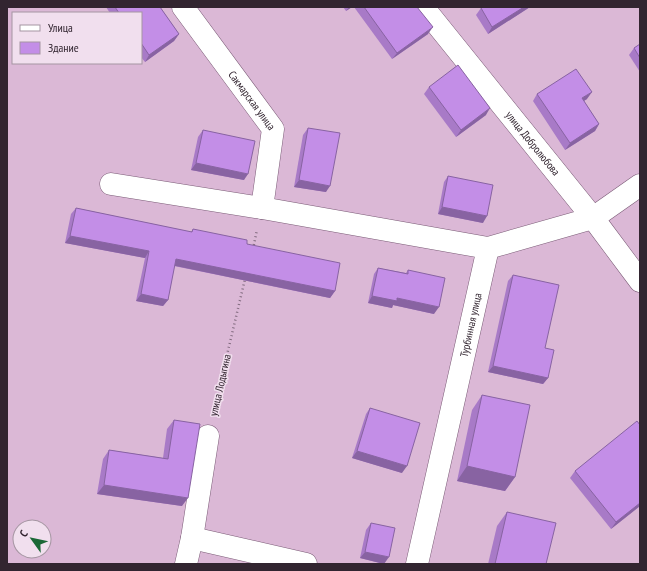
<svg xmlns="http://www.w3.org/2000/svg" width="647" height="571" viewBox="0 0 647 571" font-family="'PT Sans Narrow',sans-serif">
  <style>
    .lines { fill: none; stroke-linecap: round; stroke-linejoin: round }
    .minor-casing { stroke: #7a5b76; stroke-width: 23 }
    .path { stroke: #836c80; stroke-width: 2.5; stroke-dasharray: 1 3; stroke-linecap: butt }
    .minor { stroke: #fff; stroke-width: 22 }
    .wall { fill: #a87ac7 }
    .shaded-wall { fill: #8863a2 }
    .building { fill: #c38ee7; stroke: #8863a2 }
    .labels { text-anchor: middle; stroke-width: 3; stroke-linejoin: round; paint-order: stroke }
    .street-label { font-size: 11px; fill: #322530; stroke: #f1dfee }
  </style>
  <rect width="100%" height="100%" fill="#dbb8d6"/>
  <g class="lines">
    <defs>
      <g id="minor">
        <path id="s1" d="M183,7L273,129L262,208"/>
        <path id="s2" d="M423,7L593,218L640,281"/>
        <polyline points="111,184 262,208 488,248"/>
        <polyline points="192,538 306,564"/>
        <polyline points="186,564 192,538 208,436"/>
        <path id="s3" d="M417,564L488,248L593,218L640,185"/>
      </g>
    </defs>
    <use href="#minor" class="minor-casing"/>
    <g class="path">
      <polyline points="253,249 257,230"/>
      <polyline points="213,414 245,279"/>
    </g>
    <use href="#minor" class="minor"/>
  </g>
  <g class="wall">
    <polygon points="106,7 160,7 179,34 174,41 145,62 141,57 141,13 110,13"/>
    <polygon points="343,7 352,7 346,11"/>
    <polygon points="354,7 417,7 428,34 392,59"/>
    <polygon points="482,7 530,7 488,34 476,15 481,8"/>
    <polygon points="640,44 640,72 629,55 634,48"/>
    <polygon points="429,87 486,115 456,137 424,94"/>
    <polygon points="537,94 587,99 584,101 599,124 595,131 565,150 533,101"/>
    <polygon points="308,128 326,192 294,187 303,135"/>
    <polygon points="203,130 244,180 191,170 198,137"/>
    <polygon points="448,176 483,223 438,214 444,182"/>
    <polygon points="76,208 191,232 193,229 247,244 335,291 330,298 174,266 168,300 163,306 136,301 145,258 65,243 71,214"/>
    <polygon points="378,268 406,273 408,270 434,314 393,305 392,308 368,303 374,274"/>
    <polygon points="513,275 545,348 548,378 543,384 488,372 508,281"/>
    <polygon points="482,395 515,477 505,491 457,481 472,410"/>
    <polygon points="370,408 402,473 352,458 366,414"/>
    <polygon points="174,420 182,506 97,494 103,459 109,450 163,458 167,429"/>
    <polygon points="640,425 640,506 611,529 570,478 575,471"/>
    <polygon points="507,512 546,564 488,564 497,526"/>
    <polygon points="371,523 384,564 360,558 366,530"/>
  </g>
  <g class="shaded-wall">
    <polygon points="349,7 352,7 346,11"/>
    <polygon points="524,7 530,7 488,34 492,27"/>
    <polygon points="433,27 428,34 392,59 397,53"/>
    <polygon points="179,34 174,41 145,62 149,55"/>
    <polygon points="592,92 587,99 577,105 582,98"/>
    <polygon points="490,108 486,115 456,137 461,130"/>
    <polygon points="599,124 595,131 565,150 570,143"/>
    <polygon points="196,163 248,174 244,180 191,170"/>
    <polygon points="299,180 330,186 326,192 294,187"/>
    <polygon points="442,207 487,216 483,223 438,214"/>
    <polygon points="70,236 149,251 145,258 65,243"/>
    <polygon points="176,259 335,291 330,298 171,265"/>
    <polygon points="141,294 168,300 163,306 136,301"/>
    <polygon points="372,296 397,298 439,307 434,314 393,305 392,308 368,303"/>
    <polygon points="493,366 548,378 543,384 488,372"/>
    <polygon points="357,451 407,466 402,473 352,458"/>
    <polygon points="467,466 515,477 505,491 457,481"/>
    <polygon points="104,485 188,498 182,506 97,494"/>
    <polygon points="640,503 640,506 611,529 616,522"/>
    <polygon points="365,552 389,557 384,564 360,558"/>
  </g>
  <g class="building">
    <polygon points="115,7 160,7 179,34 149,55 141,43 141,13 119,13"/>
    <polygon points="364,7 417,7 433,27 397,53"/>
    <polygon points="482,7 524,7 492,27 481,8"/>
    <polygon points="640,44 640,58 634,48"/>
    <polygon points="458,65 490,108 461,130 429,87"/>
    <polygon points="576,69 592,92 582,98 599,124 570,143 537,94"/>
    <polygon points="308,128 340,133 330,186 299,180"/>
    <polygon points="203,130 255,141 248,174 196,163"/>
    <polygon points="448,176 493,185 487,216 442,207"/>
    <polygon points="76,208 192,232 193,229 247,240 247,244 340,263 335,291 176,259 168,300 141,294 149,251 70,236"/>
    <polygon points="378,268 408,274 408,270 445,278 439,307 397,298 397,301 372,296"/>
    <polygon points="513,275 559,285 545,348 554,350 548,378 493,366"/>
    <polygon points="482,395 530,405 515,477 467,466"/>
    <polygon points="370,408 420,423 407,466 357,451"/>
    <polygon points="174,420 200,424 188,498 104,485 109,450 168,459"/>
    <polygon points="637,421 640,425 640,503 616,522 575,471"/>
    <polygon points="507,512 556,523 546,564 495,564"/>
    <polygon points="371,523 395,528 389,557 365,552"/>
  </g>
  <g class="labels">
    <g class="street-label">
      <text dy="4" stroke="none"><textPath href="#s1" startOffset="116">Сакмарская улица</textPath></text>
      <text dy="4" stroke="none"><textPath href="#s2" startOffset="175">улица Добролюбова</textPath></text>
      <text dy="4" stroke="none"><textPath href="#s3" startOffset="245">Турбинная улица</textPath></text>
      <text transform="translate(220 385) rotate(-77)" y="4">улица Лодыгина</text>
    </g>
  </g>
  <rect width="647" height="571" fill="none" stroke="#322530" stroke-width="16"/>
  <rect x="12" y="12" width="130" height="52" fill="#f1dfee" stroke="#a595a2"/>
  <rect x="20" y="25" width="20" height="6" fill="#ffffff" stroke="#a595a2"/>
  <text x="48" y="32" font-size="12" fill="#322530">Улица</text>
  <rect x="20" y="42" width="20" height="12" fill="#c38ee7" stroke="#a595a2"/>
  <text x="48" y="52" font-size="12" fill="#322530">Здание</text>
  <g transform="translate(32 539) rotate(303)"><circle r="19" fill="#f1dfee" stroke="#a595a2"/>
  <path d="M0-3L7 15L0 10L-7 15Z" fill="#1b6836"/>
  <text y="-6" font-size="11" font-weight="bold" text-anchor="middle" fill="#322530">С</text>
  </g>
</svg>
